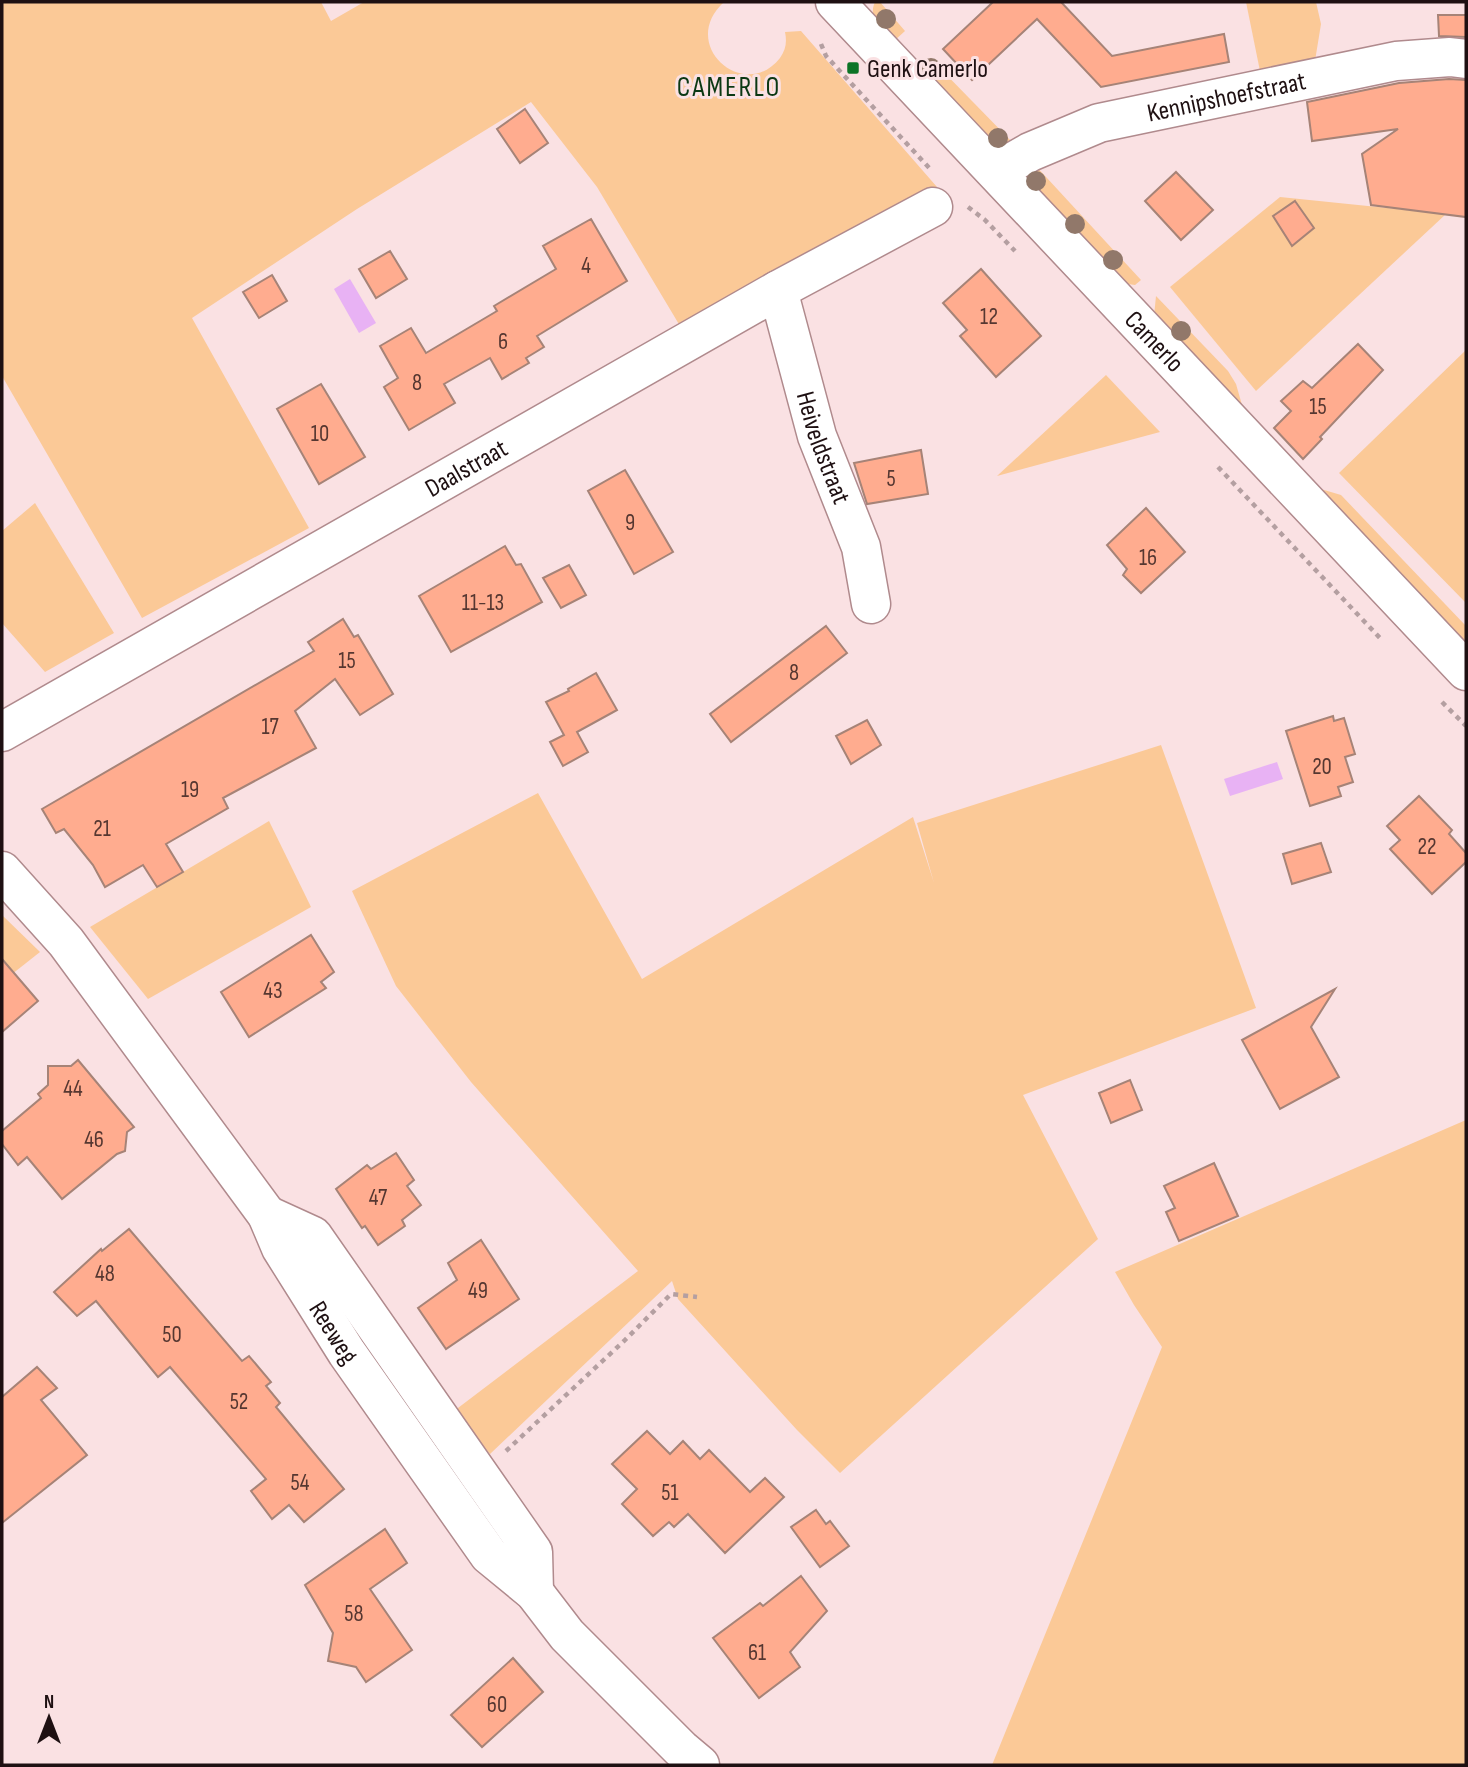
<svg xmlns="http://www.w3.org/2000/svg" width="1468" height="1767" viewBox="0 0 1468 1767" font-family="'Sofia Sans Condensed',sans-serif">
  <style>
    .green { fill: #fbc997 }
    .water { fill: #e8b2f4 }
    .building { fill: #ffac8f; stroke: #a68377; stroke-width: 2 }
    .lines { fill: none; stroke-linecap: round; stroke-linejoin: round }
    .street-casing { stroke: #b08a8d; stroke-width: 41 }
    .secondary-casing { stroke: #b08a8d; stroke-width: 41 }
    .path { stroke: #b49fa1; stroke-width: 4.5; stroke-dasharray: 5 5; stroke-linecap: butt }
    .street { stroke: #fff; stroke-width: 38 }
    .secondary { stroke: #fff; stroke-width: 38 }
    .tree { fill: #91786a }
    .poi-dot { fill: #0c7426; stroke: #fae1e3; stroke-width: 2.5 }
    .labels { text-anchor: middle; stroke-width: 6; stroke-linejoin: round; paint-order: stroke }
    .number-label { font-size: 23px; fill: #563731 }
    .poi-label { font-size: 26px; fill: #1e1012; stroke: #fae1e3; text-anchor: start }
    .street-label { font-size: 26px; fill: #1e1012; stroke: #fae1e3 }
    .neighbourhood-label { font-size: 28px; letter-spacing: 2px; fill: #0b3813; stroke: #fae1e3 }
  </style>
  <rect width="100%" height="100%" fill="#fae1e3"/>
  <g class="green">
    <path d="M2,2H321L331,21L364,2H724C677,45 745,103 780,58C786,49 787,42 785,32L801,31L937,187L683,331L597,187L531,102L357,209L192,318L309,528L142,618L2,376Z"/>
    <path d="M875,2H880L905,31L894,41C883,30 867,19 875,2Z"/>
    <polygon points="1246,2 1316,2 1321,24 1314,67 1261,76"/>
    <polygon points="930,58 1014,144 994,146 926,73 926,66"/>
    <polygon points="1035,165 1141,280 1135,285 1121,283 1031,187 1031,171"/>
    <polygon points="1280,197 1446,214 1256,391 1170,287"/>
    <polygon points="1156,296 1228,371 1236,384 1244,412 1154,316"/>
    <polygon points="1466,350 1466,603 1339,473"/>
    <polygon points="1106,375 1160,432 997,476"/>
    <polygon points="1314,487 1341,495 1466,626 1466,651"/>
    <polygon points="35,503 114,633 45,672 2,623 2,531"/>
    <polygon points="1161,745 1256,1008 1023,1095 1098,1239 840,1473 797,1430 678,1299 672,1281 490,1454 454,1411 638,1271 471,1082 396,986 352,891 538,793 642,979 913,817 934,883 917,823"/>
    <polygon points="269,821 311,907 148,999 90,927"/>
    <polygon points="2,915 40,952 2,982"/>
    <polygon points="1466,1120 1466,1765 992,1765 1162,1347 1134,1305 1115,1272"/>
  </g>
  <g class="water">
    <polygon points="350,279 376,323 359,333 334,289"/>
    <polygon points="1277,762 1283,779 1230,796 1224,779"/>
  </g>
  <g class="building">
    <polygon points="993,2 1061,2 1112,56 1224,34 1229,62 1101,87 1037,19 972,80 943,49"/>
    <polygon points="1438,15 1466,15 1466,37 1439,36"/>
    <polygon points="1449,79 1466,80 1466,217 1371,205 1362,154 1398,129 1312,141 1307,102 1399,83"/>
    <polygon points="525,109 548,143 520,163 497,129"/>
    <polygon points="1176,172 1213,210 1181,240 1145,201"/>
    <polygon points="1295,201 1314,228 1292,246 1273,216"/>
    <polygon points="591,219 627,281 537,336 544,347 526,358 529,363 502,379 490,358 444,384 455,403 409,430 384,387 398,378 380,346 411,328 426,353 497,311 494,306 556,269 543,246"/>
    <polygon points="390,251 407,279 376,298 359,269"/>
    <polygon points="981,269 1041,336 996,377 960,336 967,330 943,303"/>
    <polygon points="272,275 287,301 259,318 243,292"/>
    <polygon points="1358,344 1383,370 1320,437 1322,439 1303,459 1274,428 1291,411 1281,401 1303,381 1312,388"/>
    <polygon points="321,384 365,457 319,484 277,409"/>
    <polygon points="921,450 928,494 867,504 854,463"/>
    <polygon points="625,470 673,552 634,574 588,491"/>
    <polygon points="1146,508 1185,552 1141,593 1123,575 1127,569 1107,545"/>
    <polygon points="505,546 516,565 521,564 542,602 451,652 419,596"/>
    <polygon points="569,565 586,595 561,608 543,578"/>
    <polygon points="343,619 354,637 358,635 393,694 360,715 335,679 295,711 316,748 223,798 228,808 166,844 183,872 157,887 143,865 105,887 93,865 64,829 56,833 42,809 314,651 308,642"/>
    <polygon points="826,626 847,653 731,742 710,714"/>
    <polygon points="596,673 617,710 577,732 588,752 563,766 550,742 564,735 546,702 569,691 568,689"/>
    <polygon points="1333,716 1334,721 1344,718 1355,754 1345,757 1353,782 1338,787 1341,796 1310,806 1286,731"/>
    <polygon points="867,720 881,745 851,764 836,736"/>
    <polygon points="1419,796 1452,830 1449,834 1466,853 1466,862 1432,894 1390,849 1400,840 1387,826"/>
    <polygon points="1321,843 1331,872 1292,884 1283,854"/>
    <polygon points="311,935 334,972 321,982 326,988 249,1037 221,992"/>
    <polygon points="2,959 38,1001 2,1032"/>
    <polygon points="1335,989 1311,1027 1339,1077 1280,1109 1242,1040"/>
    <polygon points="78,1060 134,1127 127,1132 125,1151 117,1154 62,1199 27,1157 18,1165 2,1144 2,1131 41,1098 38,1094 48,1085 48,1066 71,1066"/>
    <polygon points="1130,1080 1142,1110 1111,1123 1099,1093"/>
    <polygon points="396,1153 414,1180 407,1186 421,1205 402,1220 405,1226 378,1245 365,1226 362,1228 336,1189 367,1165 371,1169"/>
    <polygon points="1214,1163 1238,1216 1179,1241 1166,1212 1175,1208 1164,1186"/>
    <polygon points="129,1229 242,1361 249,1356 271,1382 266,1386 280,1403 276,1407 344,1489 304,1522 289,1505 272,1519 251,1491 266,1479 170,1367 158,1377 96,1301 77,1316 54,1292 101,1249 102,1251"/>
    <polygon points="481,1240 519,1299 446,1349 418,1308 457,1280 448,1263"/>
    <polygon points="37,1367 57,1388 41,1400 87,1455 2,1523 2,1397"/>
    <polygon points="647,1431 670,1454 683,1441 700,1459 709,1450 750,1492 765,1478 784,1497 725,1553 688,1514 674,1527 669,1522 653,1536 622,1504 637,1489 612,1464"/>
    <polygon points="816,1510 826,1524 830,1521 849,1546 820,1567 791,1527"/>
    <polygon points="385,1529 407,1563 370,1589 412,1650 366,1682 356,1667 328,1661 333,1633 305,1585"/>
    <polygon points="801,1576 827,1611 790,1652 800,1667 759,1698 713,1638 760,1603 763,1606"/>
    <polygon points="513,1658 543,1692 482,1747 451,1715"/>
  </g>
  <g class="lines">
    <defs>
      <g id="street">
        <path id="s1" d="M997,171L1030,152L1099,123L1396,61L1450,57L1466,59"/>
        <path id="s2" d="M778,290L817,436L861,547L871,604"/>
        <path id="s3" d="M2,732L778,290L933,207"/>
        <path id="s4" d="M2,871L66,942L267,1215L281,1248L347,1353L489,1555L534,1592L567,1635L681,1749L700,1765"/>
        <polyline points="267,1215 313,1236 533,1552 534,1592"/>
      </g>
      <g id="secondary">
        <path id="s5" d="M835,2L1466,671"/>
      </g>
    </defs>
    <use href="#street" class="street-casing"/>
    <use href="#secondary" class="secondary-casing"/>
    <g class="path">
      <polyline points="821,44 826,56 932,171"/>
      <polyline points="968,207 985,220 1015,251"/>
      <polyline points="1218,467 1380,638"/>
      <polyline points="1442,702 1466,726"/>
      <polyline points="506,1451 624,1341 671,1294 697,1297"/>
    </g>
    <use href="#street" class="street"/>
    <use href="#secondary" class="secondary"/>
  </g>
  <g class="tree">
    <circle cx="886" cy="19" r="10"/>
    <circle cx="931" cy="68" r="10"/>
    <circle cx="998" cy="138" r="10"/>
    <circle cx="1036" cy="181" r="10"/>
    <circle cx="1075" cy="224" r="10"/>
    <circle cx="1113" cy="260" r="10"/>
    <circle cx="1181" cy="331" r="10"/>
  </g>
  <rect class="poi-dot" x="846" y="61" width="14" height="14" rx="3.5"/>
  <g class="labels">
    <g class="number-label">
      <text x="586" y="273">4</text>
      <text x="989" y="324">12</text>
      <text x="503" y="349">6</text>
      <text x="417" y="390">8</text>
      <text x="1318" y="414">15</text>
      <text x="320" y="441">10</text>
      <text x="891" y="486">5</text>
      <text x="630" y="530">9</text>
      <text x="1148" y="565">16</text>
      <text x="483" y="610">11-13</text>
      <text x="347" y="668">15</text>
      <text x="794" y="680">8</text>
      <text x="270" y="734">17</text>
      <text x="1322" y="774">20</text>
      <text x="190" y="797">19</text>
      <text x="102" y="836">21</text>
      <text x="1427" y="854">22</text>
      <text x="273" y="998">43</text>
      <text x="73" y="1096">44</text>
      <text x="94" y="1147">46</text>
      <text x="378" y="1205">47</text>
      <text x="105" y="1281">48</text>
      <text x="478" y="1298">49</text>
      <text x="172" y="1342">50</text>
      <text x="239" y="1409">52</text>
      <text x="300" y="1490">54</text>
      <text x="670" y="1500">51</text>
      <text x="354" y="1621">58</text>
      <text x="757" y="1660">61</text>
      <text x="497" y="1712">60</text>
    </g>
    <g class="poi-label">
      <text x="867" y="77">Genk Camerlo</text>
    </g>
    <g class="street-label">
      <text dy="9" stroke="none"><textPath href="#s1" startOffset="243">Kennipshoefstraat</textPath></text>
      <text dy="9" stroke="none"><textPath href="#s5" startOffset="466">Camerlo</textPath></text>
      <text dy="9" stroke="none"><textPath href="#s2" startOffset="164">Heiveldstraat</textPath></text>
      <text dy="9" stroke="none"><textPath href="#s3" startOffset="534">Daalstraat</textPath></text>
      <text dy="9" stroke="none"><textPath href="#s4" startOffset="570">Reeweg</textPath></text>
    </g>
    <g class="neighbourhood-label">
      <text x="729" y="96">CAMERLO</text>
    </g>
  </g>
  <rect width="1468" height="1767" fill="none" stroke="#1e1012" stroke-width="7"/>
  <g transform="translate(49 1718)" stroke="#fae1e3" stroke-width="5" paint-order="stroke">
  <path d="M0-5L12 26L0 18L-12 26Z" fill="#1e1012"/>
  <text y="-10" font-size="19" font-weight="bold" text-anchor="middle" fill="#1e1012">N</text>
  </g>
</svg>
